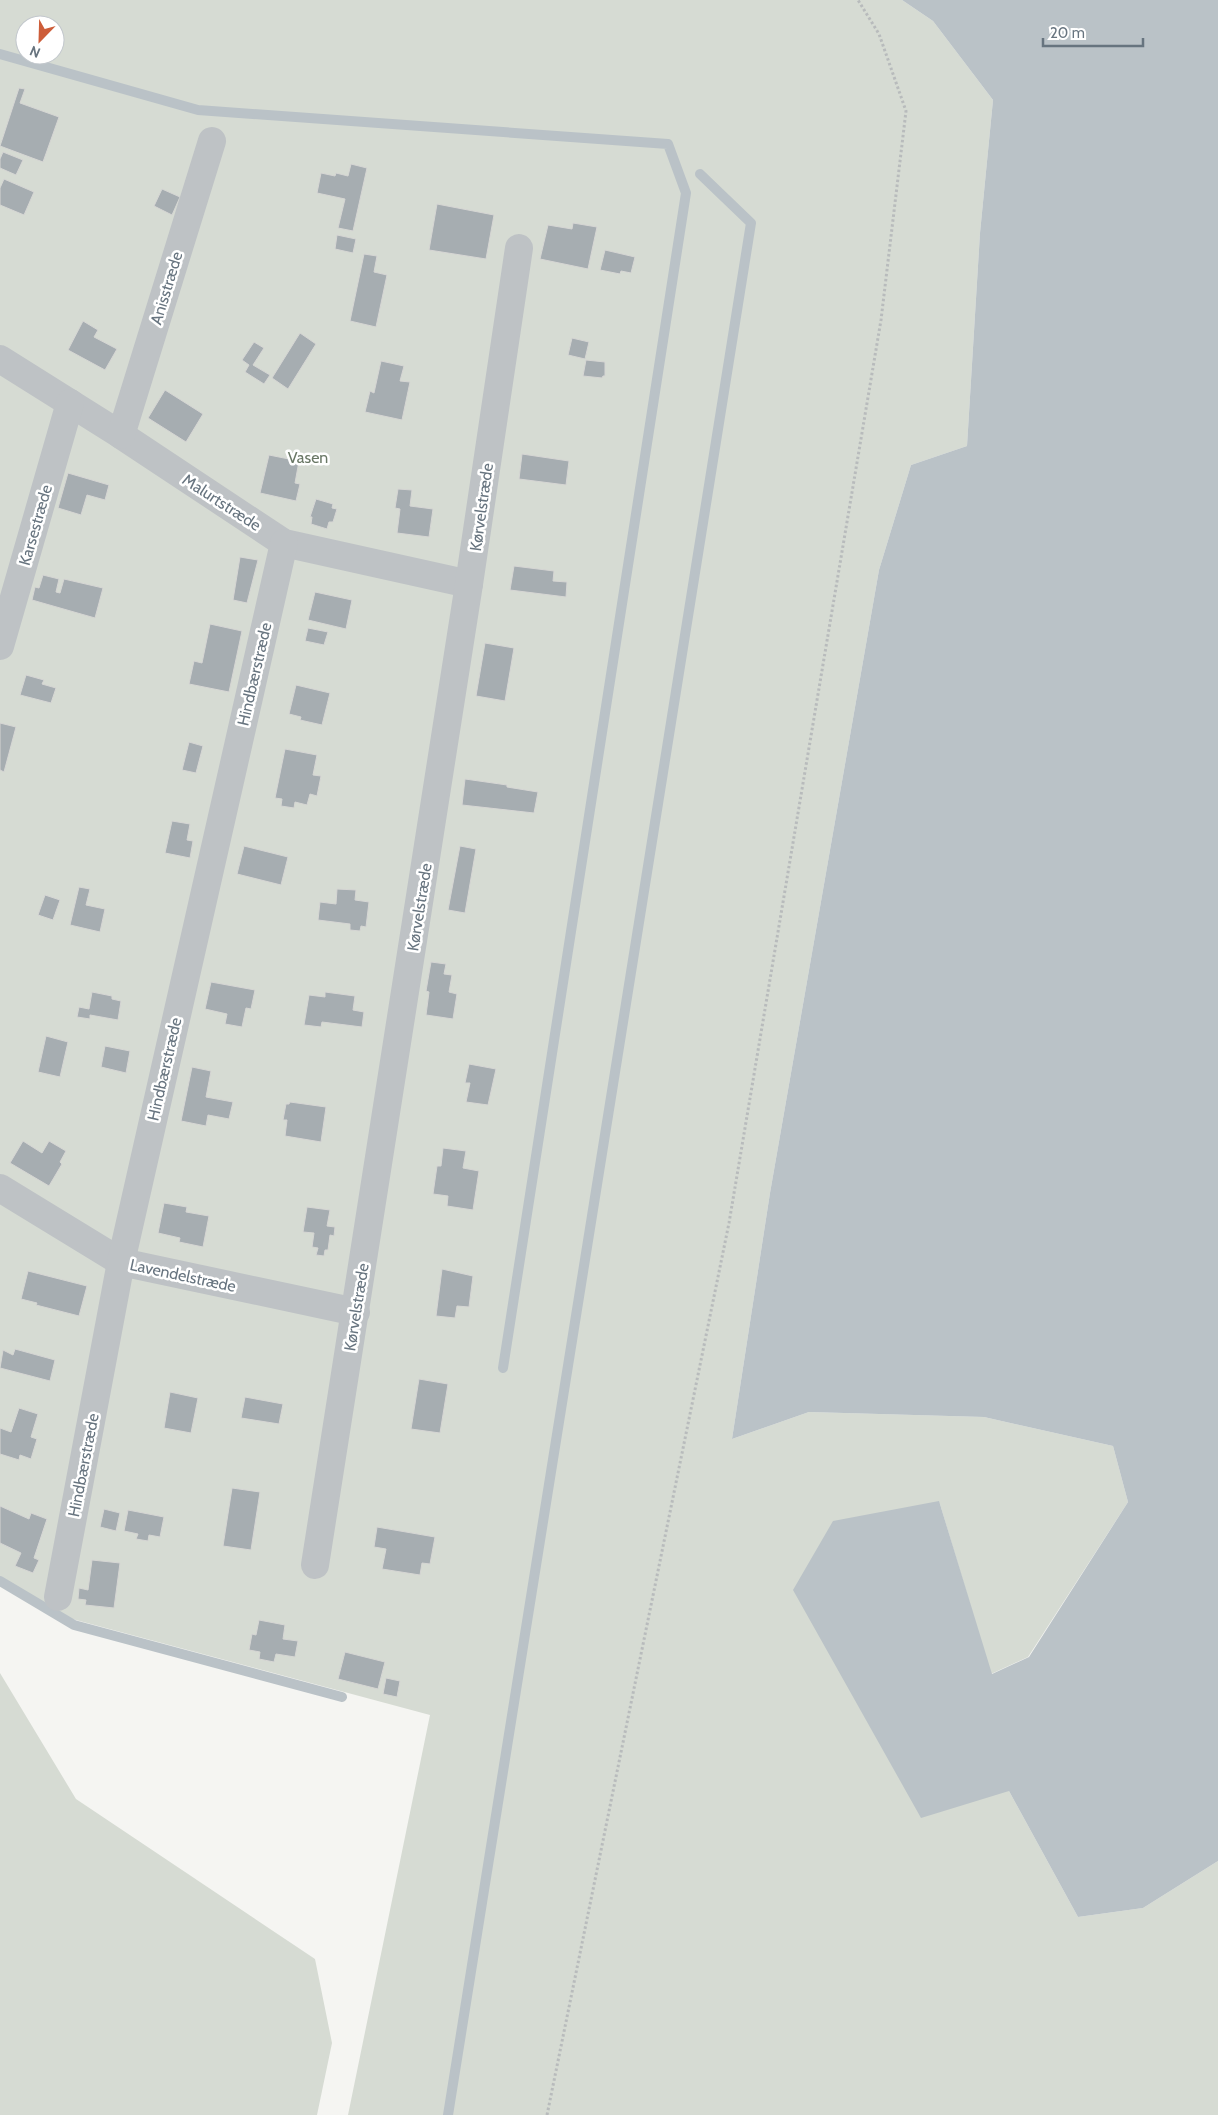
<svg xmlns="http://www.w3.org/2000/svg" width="1218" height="2115" viewBox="0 0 1218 2115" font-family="Cabin,sans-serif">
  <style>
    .green { fill: #d6dbd3; fill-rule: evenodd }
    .water { fill: #bac2c7 }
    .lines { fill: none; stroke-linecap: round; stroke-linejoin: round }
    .stream { stroke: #bac2c7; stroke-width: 10 }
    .building { fill: #a6adb1; stroke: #d6d6d4 }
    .path { stroke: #b8bbbc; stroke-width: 3; stroke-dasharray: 2.5 2.5; stroke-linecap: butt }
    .minor { stroke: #bec2c5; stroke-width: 28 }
    .labels { text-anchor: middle; stroke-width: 5; stroke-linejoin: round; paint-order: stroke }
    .street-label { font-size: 16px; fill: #67747f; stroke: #fff }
    .park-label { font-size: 16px; fill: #697765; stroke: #fff }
  </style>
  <rect width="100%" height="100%" fill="#f5f5f2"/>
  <g class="green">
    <path d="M0,0H902L933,21L993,100L980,233L967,446L911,465L879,570L770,1193L732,1439L809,1412L984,1417L1113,1446L1128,1502L1028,1657L991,1674L939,1501L1009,1791L1078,1917L1143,1908L1218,1861V2115H348L430,1715L61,1616L0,1580ZM25,25H55V55H25Z"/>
    <polygon points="0,1673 76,1799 315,1959 332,2043 317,2115 0,2115"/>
  </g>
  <polygon class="water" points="902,0 1218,0 1218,1861 1143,1908 1078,1917 1009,1791 921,1818 793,1590 833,1521 939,1501 992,1674 1029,1657 1128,1502 1113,1446 984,1417 809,1412 732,1439 770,1193 879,570 911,465 967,446 980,233 993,100 933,21"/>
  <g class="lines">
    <g class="stream">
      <polyline points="0,54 198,110 668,144 686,193 503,1368"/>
      <polyline points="0,1581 74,1625 342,1697"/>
      <polyline points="448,2115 751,223 700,174"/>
    </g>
  </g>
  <g class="building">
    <polygon points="19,88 25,89 20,103 59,117 43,162 0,146"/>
    <polygon points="3,152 23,160 16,175 0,168 0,159"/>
    <polygon points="351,164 367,168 353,231 338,228 345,199 317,193 321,173 335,176 336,173 348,176"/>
    <polygon points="4,179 34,192 24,215 0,205 0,188"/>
    <polygon points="162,189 180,197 172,215 154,206"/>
    <polygon points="437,204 494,215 486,259 429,250"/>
    <polygon points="573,223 597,227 588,269 540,259 548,225 572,229"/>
    <polygon points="337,235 356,239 353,253 335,249"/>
    <polygon points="605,250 635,257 631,273 621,271 620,274 600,270"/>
    <polygon points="364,254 377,256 374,272 387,275 376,327 350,321"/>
    <polygon points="83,321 98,330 94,337 117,349 105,370 68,350"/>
    <polygon points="300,333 316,344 288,389 272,378"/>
    <polygon points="572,338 589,342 585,359 568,355"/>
    <polygon points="254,342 264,348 253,365 270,375 264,384 245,372 249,365 242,360"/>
    <polygon points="586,360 605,362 605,376 603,376 602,378 583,376"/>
    <polygon points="381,361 404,366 400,381 410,382 402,420 365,412 370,391 374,393"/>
    <polygon points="165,390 203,414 186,442 148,418"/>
    <polygon points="522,454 569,461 566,485 519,479"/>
    <polygon points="269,455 299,461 295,483 300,484 296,501 260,493"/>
    <polygon points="68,473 109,485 105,500 87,495 81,515 58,508"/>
    <polygon points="398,489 412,490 410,506 433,509 429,537 397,533 400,509 395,508"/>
    <polygon points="316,499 333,504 332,508 337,509 333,522 329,522 327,529 311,524 312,517 310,517"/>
    <polygon points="240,557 258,560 247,603 233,600"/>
    <polygon points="514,566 554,571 553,581 567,582 566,597 510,590"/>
    <polygon points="43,575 59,579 56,592 60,593 64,579 103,588 95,618 32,600 35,587 39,588"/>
    <polygon points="315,592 352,600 346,629 308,620"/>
    <polygon points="210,624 242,631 229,692 189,684 194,661 202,663"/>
    <polygon points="308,628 328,632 324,645 305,641"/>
    <polygon points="485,643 514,648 505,701 476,696"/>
    <polygon points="26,675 44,680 42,684 56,688 51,703 20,695"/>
    <polygon points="296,685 330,693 322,725 300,720 301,717 289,714"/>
    <polygon points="0,723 16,727 4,772 0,770"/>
    <polygon points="189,742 203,746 196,773 182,770"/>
    <polygon points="285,749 317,755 313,775 321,776 317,796 310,794 307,805 295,802 294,808 281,806 282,799 275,798"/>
    <polygon points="465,779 507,785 507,787 538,792 534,813 462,805"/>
    <polygon points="172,821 190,824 187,840 193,841 190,858 165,853"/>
    <polygon points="244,846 288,857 281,885 237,874"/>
    <polygon points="460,846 476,849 465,913 448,910"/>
    <polygon points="79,887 90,889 86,905 105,909 100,932 70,925"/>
    <polygon points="337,889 356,890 355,900 369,902 366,927 361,926 360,931 350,930 350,924 318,920 320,902 336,904"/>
    <polygon points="45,895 60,900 53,920 38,915"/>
    <polygon points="431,962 446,964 444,974 452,975 449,992 457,994 453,1019 426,1015 429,992 426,991"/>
    <polygon points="211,982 255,990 251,1009 246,1008 242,1027 225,1024 227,1014 205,1009"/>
    <polygon points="92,992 112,996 112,999 121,1001 118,1020 90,1015 90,1019 77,1017 79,1007 89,1009"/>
    <polygon points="325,992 355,996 353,1010 364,1012 362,1027 322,1022 321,1027 304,1025 309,995 325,997"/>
    <polygon points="46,1036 68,1042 60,1077 38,1072"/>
    <polygon points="105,1046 130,1051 126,1073 101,1067"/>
    <polygon points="469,1064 496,1069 488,1105 466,1102 470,1083 465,1083"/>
    <polygon points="192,1067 211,1071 206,1097 233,1102 229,1119 208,1115 206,1126 181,1121"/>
    <polygon points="290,1102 326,1107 321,1142 285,1136 287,1120 283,1120 286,1104 289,1104"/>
    <polygon points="23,1141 42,1153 49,1141 66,1151 60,1162 62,1164 49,1186 10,1163"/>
    <polygon points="443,1148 466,1151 463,1168 479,1171 473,1210 447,1206 448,1196 433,1194 437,1166 441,1166"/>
    <polygon points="164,1203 187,1207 186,1212 209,1216 203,1247 179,1242 180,1238 158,1233"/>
    <polygon points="307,1207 330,1210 327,1226 335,1227 334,1236 330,1235 328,1250 325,1250 324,1256 316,1255 318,1248 312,1247 314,1233 303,1232"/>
    <polygon points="442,1269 473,1276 469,1307 457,1306 455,1318 436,1316"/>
    <polygon points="28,1271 87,1286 79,1316 36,1305 37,1303 21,1299"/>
    <polygon points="15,1349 55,1360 50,1381 0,1368 3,1350 13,1355"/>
    <polygon points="419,1379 448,1384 440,1433 411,1429"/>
    <polygon points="170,1392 198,1398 191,1433 164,1428"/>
    <polygon points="245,1397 283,1404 279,1424 241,1418"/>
    <polygon points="19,1408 38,1414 31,1437 37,1439 31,1459 20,1455 19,1460 0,1454 0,1428 11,1432"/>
    <polygon points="232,1488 260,1492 251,1550 223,1546"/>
    <polygon points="0,1506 29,1519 31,1513 47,1519 34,1558 39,1560 33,1573 15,1566 21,1553 0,1543"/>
    <polygon points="104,1509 120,1513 116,1531 100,1527"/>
    <polygon points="128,1510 164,1517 160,1537 149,1535 148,1541 136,1539 138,1534 124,1531"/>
    <polygon points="377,1527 435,1537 430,1564 422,1563 420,1575 382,1569 386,1549 374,1547"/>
    <polygon points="92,1560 120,1563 114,1608 85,1605 86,1600 78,1599 79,1588 88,1590"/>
    <polygon points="259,1620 285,1625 283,1639 298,1641 295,1657 276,1654 274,1662 259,1659 260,1652 249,1650 252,1634 256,1635"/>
    <polygon points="345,1652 385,1662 378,1689 338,1679"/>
    <polygon points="386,1678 400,1681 397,1697 383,1694"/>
  </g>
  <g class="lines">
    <polyline class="path" points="547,2115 729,1223 881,320 906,111 879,34 858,0"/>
    <g class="minor">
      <polyline points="0,359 121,435 284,543 469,584"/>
      <polyline points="121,435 212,141"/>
      <polyline points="0,646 70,403"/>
      <polyline points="0,1188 121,1262 356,1312"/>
      <polyline points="315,1565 469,584 519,248"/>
      <polyline points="58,1597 121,1262 284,543"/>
    </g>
  </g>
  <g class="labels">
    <g class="street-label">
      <text transform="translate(166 288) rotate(-73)" y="6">Anisstræde</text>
      <text transform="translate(222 502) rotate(33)" y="6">Malurtstræde</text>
      <text transform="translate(481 507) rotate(-82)" y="6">Kørvelstræde</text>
      <text transform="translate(35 525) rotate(-74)" y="6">Karsestræde</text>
      <text transform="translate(254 674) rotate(-77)" y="6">Hindbærstræde</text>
      <text transform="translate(419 907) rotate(-81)" y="6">Kørvelstræde</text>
      <text transform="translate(164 1069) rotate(-77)" y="6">Hindbærstræde</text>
      <text transform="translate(183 1275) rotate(12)" y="6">Lavendelstræde</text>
      <text transform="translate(356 1307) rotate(-81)" y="6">Kørvelstræde</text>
      <text transform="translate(83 1465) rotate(-79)" y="6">Hindbærstræde</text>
    </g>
    <g class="park-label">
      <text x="308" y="463">Vasen</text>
    </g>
  </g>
  <g transform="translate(40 40) rotate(203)"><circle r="24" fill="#ffffff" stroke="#c2c7cc"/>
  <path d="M0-4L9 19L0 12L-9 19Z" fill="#cd5d39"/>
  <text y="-8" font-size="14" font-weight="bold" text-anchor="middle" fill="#67747f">N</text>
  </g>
  <path d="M1043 38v8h100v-8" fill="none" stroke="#67747f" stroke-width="2.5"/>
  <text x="1050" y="38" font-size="15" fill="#67747f" stroke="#ffffff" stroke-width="4" paint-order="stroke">20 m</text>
</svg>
